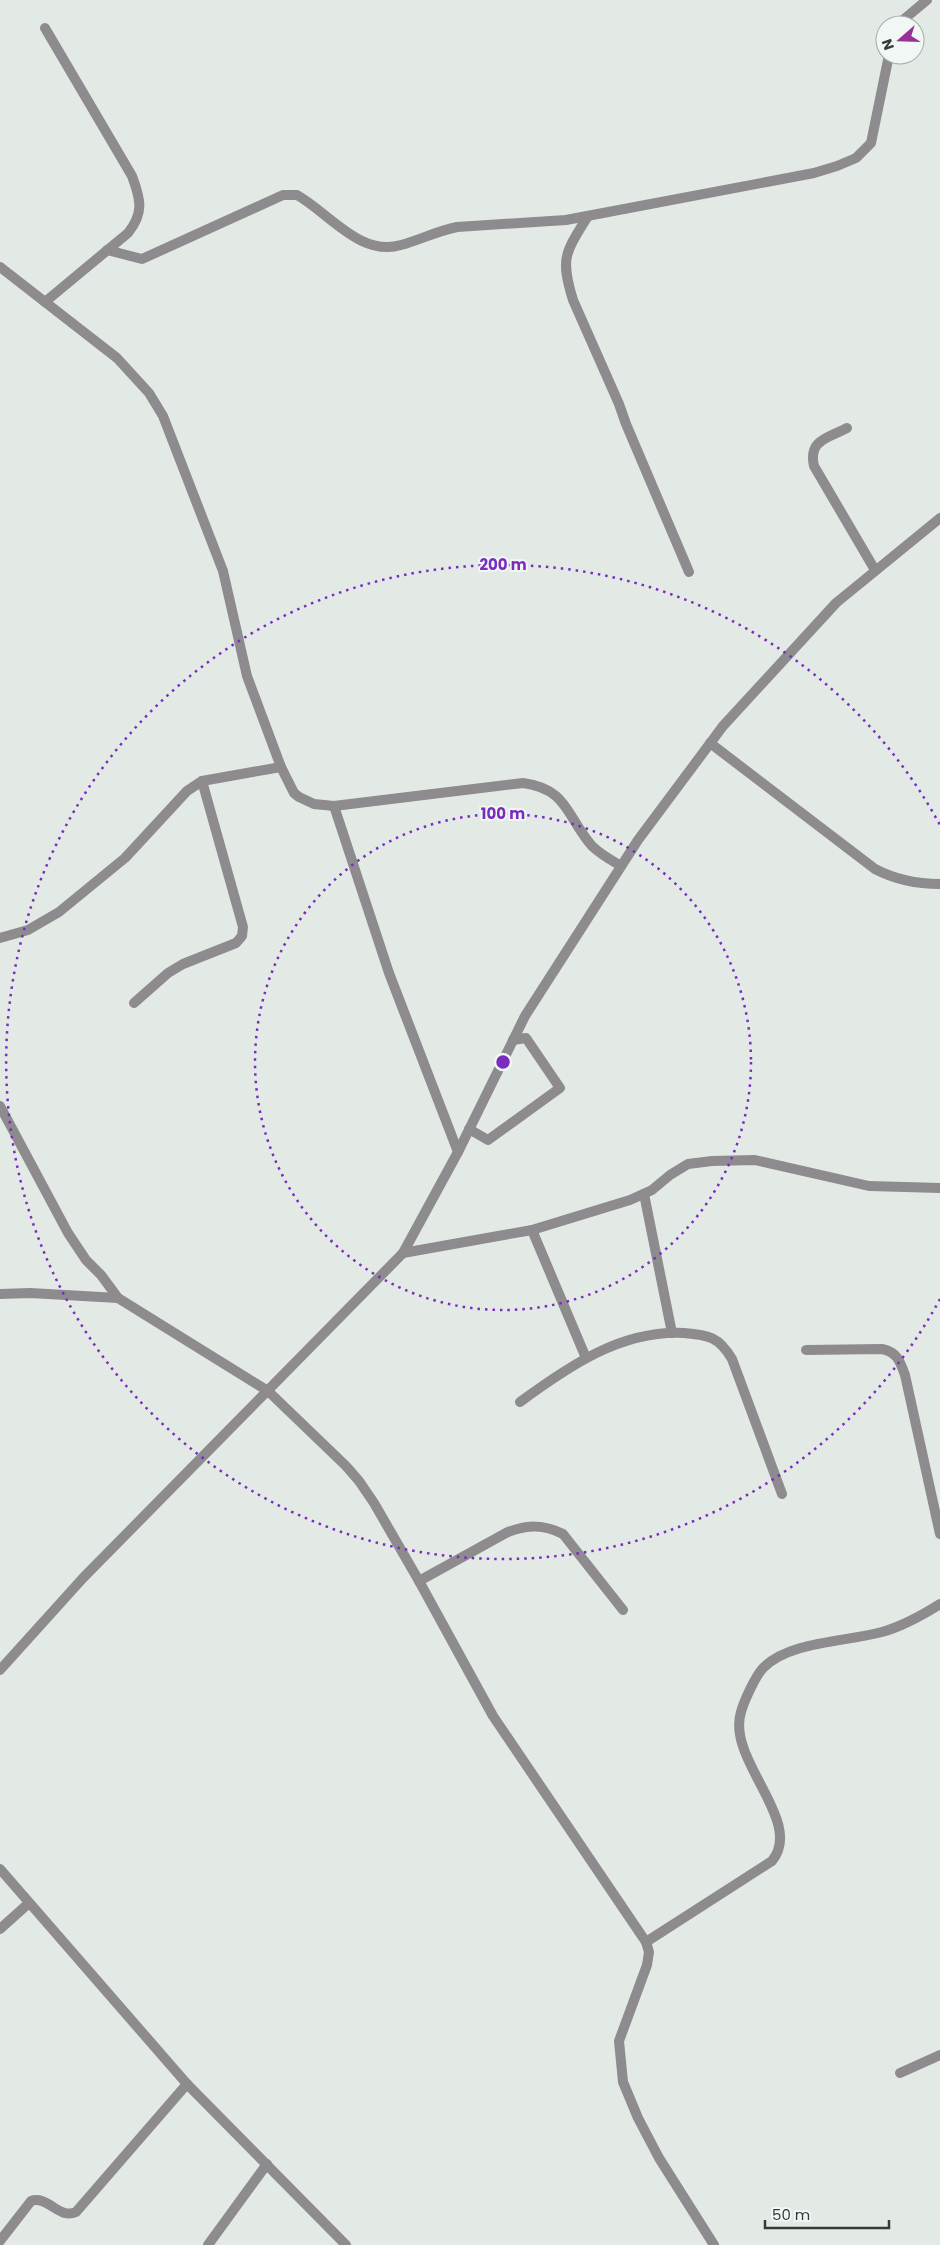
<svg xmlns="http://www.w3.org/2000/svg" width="940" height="2245" viewBox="0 0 940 2245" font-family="Poppins,sans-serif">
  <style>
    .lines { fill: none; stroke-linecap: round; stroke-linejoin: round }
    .minor { stroke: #8d8b8d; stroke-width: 10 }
    .ring { fill: none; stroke: #7b2cbf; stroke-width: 2.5; stroke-dasharray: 2.5 5 }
    .centre { fill: #7b2cbf; stroke: #f1f7f4; stroke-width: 2.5 }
    .ring-label { font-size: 15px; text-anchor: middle; font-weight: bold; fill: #7b2cbf; stroke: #f1f7f4; stroke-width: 4; stroke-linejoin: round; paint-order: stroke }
  </style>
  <rect width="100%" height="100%" fill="#e3eae6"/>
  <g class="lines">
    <g class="minor">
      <polyline points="897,25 927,0"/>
      <path d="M588,216C565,253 560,258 573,300L619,404L626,424L689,572"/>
      <path d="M107,250L142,259L283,195H297C329,213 360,257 401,245C420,240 437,231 457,227L566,220L814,173L837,166L856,158L871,143L889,55"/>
      <path d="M0,267L117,358L149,393L163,416L223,571L247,676L281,767L294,793L299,797L314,804L334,806L523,783C568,789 566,816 592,846C600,854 611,860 621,866"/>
      <path d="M45,302L128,233C144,213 141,200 132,176L45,28"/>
      <path d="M847,428C828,438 808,440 814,466L875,570"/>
      <path d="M710,743L875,869C896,880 916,884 940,884"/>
      <polyline points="334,806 389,973 458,1152"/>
      <polyline points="0,938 28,930 59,912 125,858 187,791 202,781 281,767"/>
      <polyline points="134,1003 168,973 183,964 236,943 242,936 243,927 202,781"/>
      <polyline points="0,1106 68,1233 86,1260 101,1275 118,1298 268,1391 346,1466 359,1481 374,1503 419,1581 493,1716 646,1942 649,1952 647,1965 619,2041 623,2082 638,2118 659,2158 714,2245"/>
      <polyline points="469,1129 488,1140 560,1088 526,1038 513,1040"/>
      <polyline points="644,1194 672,1333"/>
      <polyline points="532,1230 586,1358"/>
      <polyline points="403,1253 532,1230 630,1200 652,1190 670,1175 688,1164 712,1161 755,1160 869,1186 940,1188"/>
      <polyline points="0,1294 30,1293 118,1298"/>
      <path d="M806,1350L882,1349C897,1352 900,1361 905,1375L940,1534"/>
      <path d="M520,1402C569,1366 621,1330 684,1333C709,1335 719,1337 732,1359L782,1494"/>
      <path d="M419,1581L508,1532C528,1525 543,1524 563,1534L623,1610"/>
      <polyline points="0,1670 83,1578 403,1253 458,1152 525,1016 638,840 723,726 836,603 940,518"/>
      <polyline points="0,1869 187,2084 346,2245"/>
      <polyline points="0,1929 29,1903"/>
      <path d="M646,1942L772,1861C805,1821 726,1760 741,1712C744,1701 755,1677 763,1668C790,1641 846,1642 882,1632C903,1626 921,1616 940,1604"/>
      <polyline points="900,2073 940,2055"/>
      <path d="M0,2241L31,2201C48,2195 59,2220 76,2212L187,2084"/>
      <polyline points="208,2245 267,2164"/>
    </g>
  </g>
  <g class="ring">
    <circle cx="503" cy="1062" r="248"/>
    <path d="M940 1299A497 497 0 1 1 940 825"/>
  </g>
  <circle cx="503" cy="1062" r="8" class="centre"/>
  <g class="ring-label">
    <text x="503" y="570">200 m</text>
    <text x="503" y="819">100 m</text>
  </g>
  <g transform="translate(900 40) rotate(250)"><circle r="24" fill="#f1f7f4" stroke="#a7aba9"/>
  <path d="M0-4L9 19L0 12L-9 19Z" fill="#973196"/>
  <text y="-8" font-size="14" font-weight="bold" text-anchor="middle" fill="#373a38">N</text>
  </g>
  <path d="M765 2220v8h124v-8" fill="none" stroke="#373a38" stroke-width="2.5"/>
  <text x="772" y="2220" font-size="15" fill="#373a38" stroke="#f1f7f4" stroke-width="4" paint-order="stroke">50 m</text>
</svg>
